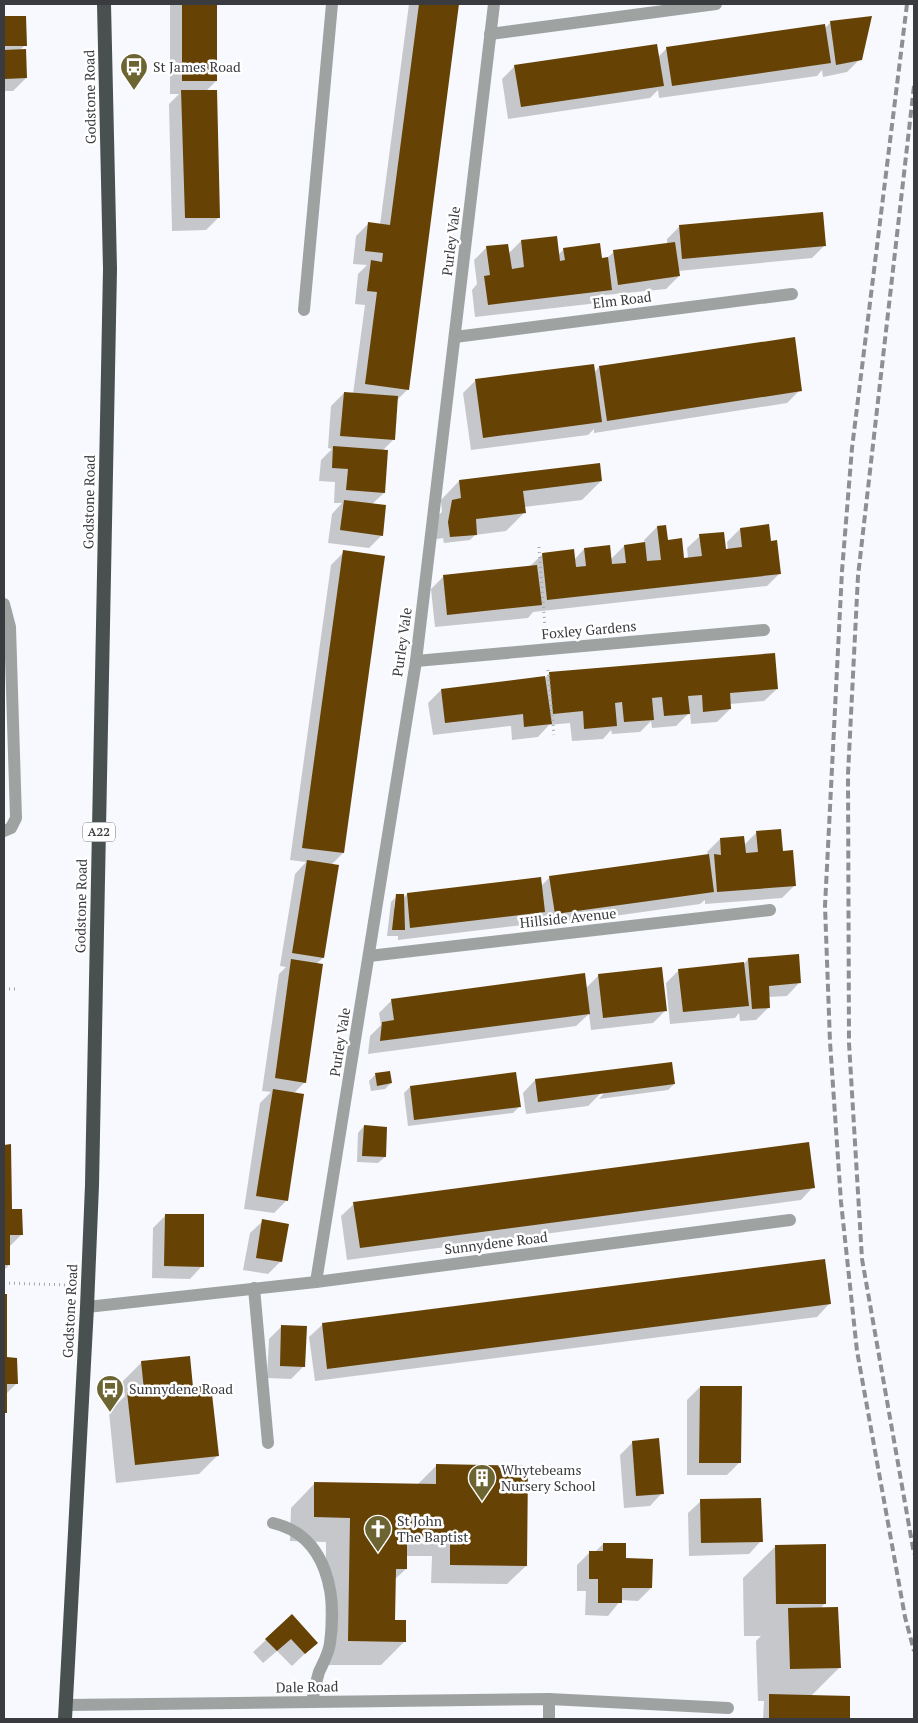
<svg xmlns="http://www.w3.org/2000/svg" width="918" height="1723" viewBox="0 0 918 1723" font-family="'PT Serif',serif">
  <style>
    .shadow { fill: #0003 }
    .building { fill: #664304 }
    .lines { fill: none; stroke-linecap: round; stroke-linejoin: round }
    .path { stroke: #a5a7ab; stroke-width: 3; stroke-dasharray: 1 4; stroke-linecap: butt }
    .service { stroke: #9ea3a2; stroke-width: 12 }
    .minor { stroke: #9ea3a2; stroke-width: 12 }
    .trunk { stroke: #485150; stroke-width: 14 }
    .rail { stroke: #8e8f93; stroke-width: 4; stroke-dasharray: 8 4; stroke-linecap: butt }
    .labels { text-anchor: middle; stroke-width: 5; stroke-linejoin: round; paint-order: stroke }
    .shield { fill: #fff; stroke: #757679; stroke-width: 1 }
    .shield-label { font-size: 12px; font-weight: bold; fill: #3a3b3f }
    .poi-label { font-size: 14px; fill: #3a3b3f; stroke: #fff; text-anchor: start }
    .street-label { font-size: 14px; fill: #3a3b3f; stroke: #fff }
  </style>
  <rect width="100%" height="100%" fill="#f7f9fe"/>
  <g class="shadow">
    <polygon points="170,4 216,4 216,81 206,91 219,217 206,230 172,231 169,104 179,94 170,94"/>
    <polygon points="409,4 458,4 407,390 397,400 393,440 382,451 384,493 372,504 382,535 369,548 328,543 332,514 342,503 334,503 335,482 319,481 321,460 332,449 328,448 331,406 344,393 353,394 365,305 355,304 358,274 367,265 353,264 356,236 369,223 380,225"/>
    <polygon points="4,17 25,17 25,45 20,50 26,78 13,91 4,91"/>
    <polygon points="871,17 860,59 847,72 823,77 822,70 817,76 659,98 658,90 650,98 508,119 502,79 515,66 658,57 667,48 825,28 830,23"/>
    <polygon points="680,226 825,245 812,258 678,271 679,276 666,289 605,295 598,303 475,317 472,290 477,284 474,260 487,247 508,254 521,241 558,255 564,249 601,259 607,258 614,252 667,245 667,239"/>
    <polygon points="599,367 800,390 787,403 594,433 594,429 588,435 471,450 463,393 476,380 594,373"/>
    <polygon points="459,481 601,481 582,500 524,507 525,512 506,531 475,535 470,540 444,543 443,538 430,540 434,520 442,512 441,500"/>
    <polygon points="657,527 665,527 667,541 683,559 688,558 687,548 700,536 728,550 727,542 740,529 769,542 780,573 767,586 533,612 528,618 435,627 431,589 444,576 529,567 543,554 574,560 584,549 610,560 624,546 645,543 644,540"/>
    <polygon points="344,552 384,558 343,853 331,865 337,866 323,958 316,964 305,1082 294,1093 287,1200 274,1213 244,1209 260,1103 271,1092 262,1091 279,974 286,967 280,966 295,874 306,862 290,860 331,565"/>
    <polygon points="550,673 777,689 764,701 730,704 730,709 717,722 691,724 690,712 676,726 652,728 651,721 640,732 612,734 611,730 603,739 572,741 570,723 549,725 538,737 512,740 511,726 433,735 428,703 441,690 545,678"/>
    <polygon points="757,832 782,853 794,886 782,898 705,904 705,900 700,904 542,926 541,914 531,924 398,940 398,936 387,936 391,902 395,898 394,908 407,894 539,879 540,887 550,877 708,855 707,852 720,839 744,845"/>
    <polygon points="748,959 799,983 787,996 768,997 769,1007 756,1020 740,1021 739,1013 735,1018 670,1024 666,983 679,970 745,963"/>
    <polygon points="599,975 666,1010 653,1023 591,1030 589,1014 576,1026 368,1054 370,1036 381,1025 379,1013 392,1000 586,988"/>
    <polygon points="671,1063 674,1084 668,1090 599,1099 605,1092 602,1092 588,1106 526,1114 523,1093 535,1080"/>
    <polygon points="375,1075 391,1083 385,1089 371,1091 369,1081"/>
    <polygon points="410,1087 519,1107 513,1113 408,1126 404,1093"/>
    <polygon points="364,1126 385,1157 378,1163 357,1162 358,1133"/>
    <polygon points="4,1146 10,1146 10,1210 21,1235 9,1247 9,1265 4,1270"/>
    <polygon points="813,1187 801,1200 347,1260 341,1216 354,1204"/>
    <polygon points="166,1215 202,1266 190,1279 152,1278 153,1228"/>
    <polygon points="263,1221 281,1261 268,1274 243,1270 250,1233"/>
    <polygon points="824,1260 829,1304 817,1317 315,1381 309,1337 322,1325"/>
    <polygon points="4,1295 6,1359 16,1384 5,1395 4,1414"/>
    <polygon points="282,1326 304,1366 291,1379 267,1378 269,1339"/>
    <polygon points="142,1362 192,1388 218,1455 199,1474 116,1483 109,1412 125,1396 123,1381"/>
    <polygon points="700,1387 740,1462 727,1475 687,1475 687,1400"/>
    <polygon points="633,1442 662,1493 650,1506 624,1508 620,1455"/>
    <polygon points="436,1466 526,1566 507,1584 431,1583 432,1556 406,1556 406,1569 394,1580 394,1622 405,1641 381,1665 325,1665 326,1542 290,1541 291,1508 315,1483 417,1485"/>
    <polygon points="701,1501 761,1541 749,1554 689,1556 688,1513"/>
    <polygon points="603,1544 625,1560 651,1588 638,1601 621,1600 608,1616 585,1615 586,1591 577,1591 577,1565 590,1552 595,1552"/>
    <polygon points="776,1546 825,1603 820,1609 840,1667 811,1696 849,1697 849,1719 763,1719 764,1701 758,1701 756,1641 761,1636 744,1636 743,1578"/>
    <polygon points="292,1616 316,1643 292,1666 277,1651 263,1663 253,1652"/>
  </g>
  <g class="building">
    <rect x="182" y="4" width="35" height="77"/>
    <polygon points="419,4 459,4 409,390 365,384 377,292 367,291 371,260 382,262 383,253 365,251 368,222 390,225"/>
    <polygon points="4,16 26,16 27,46 4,46"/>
    <polygon points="872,16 862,60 836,65 830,21"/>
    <polygon points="825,24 831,63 672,86 666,47"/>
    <polygon points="657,44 664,86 521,107 514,65"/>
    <polygon points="26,49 27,78 4,79 4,50"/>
    <polygon points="181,90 217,90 220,218 185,218"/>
    <polygon points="823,212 826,246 682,259 679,225"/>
    <polygon points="557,236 560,261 565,260 563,248 600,243 602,258 608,257 612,290 488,305 484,276 490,275 486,246 508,244 512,269 524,267 521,240"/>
    <polygon points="675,242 680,276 618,285 613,250"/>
    <polygon points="795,337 802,391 607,421 599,366"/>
    <polygon points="594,364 602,422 483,438 475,379"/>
    <polygon points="344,392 398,396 395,440 340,436"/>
    <polygon points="333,446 388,450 385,493 346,490 348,469 332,468"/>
    <polygon points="600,463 602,481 523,491 526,513 476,519 477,535 450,537 448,522 452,500 461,498 459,480"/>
    <polygon points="344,500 386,505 383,536 340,530"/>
    <polygon points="769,524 771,541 777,540 781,574 547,600 542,553 574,549 576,567 586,566 584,548 610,545 612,564 626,563 624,545 645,542 647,561 661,560 657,526 666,525 668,540 682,538 684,558 702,556 699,534 724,532 726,549 742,547 740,528"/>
    <polygon points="343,550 385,556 344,853 302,848"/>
    <polygon points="537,565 542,605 447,615 443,575"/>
    <polygon points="775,653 778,689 730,693 731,709 703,712 702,695 688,696 690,714 664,716 662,697 652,698 654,720 624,722 622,702 615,703 617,726 584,729 583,711 553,714 549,672"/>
    <polygon points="545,676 552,724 524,727 523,714 445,723 441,689"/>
    <polygon points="781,829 783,851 793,850 796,886 717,892 714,854 721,855 720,838 744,836 746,853 758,852 756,831"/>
    <polygon points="709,854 714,892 555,914 549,876"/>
    <polygon points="307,860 339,865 324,958 292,953"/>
    <polygon points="541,877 545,912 410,928 407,893"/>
    <polygon points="396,894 404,894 405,930 392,930"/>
    <polygon points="799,954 801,983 769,986 770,1008 752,1009 748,958"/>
    <polygon points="291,959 323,964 306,1083 275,1078"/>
    <polygon points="744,962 749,1006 683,1012 678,969"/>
    <polygon points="662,967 667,1011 603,1018 598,974"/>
    <polygon points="585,973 590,1014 380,1041 382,1022 394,1020 391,999"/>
    <polygon points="672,1062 675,1084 538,1102 535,1079"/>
    <polygon points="390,1071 392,1083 377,1086 375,1073"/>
    <polygon points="516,1072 521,1107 414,1120 410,1086"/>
    <polygon points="273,1089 304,1094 288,1201 256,1196"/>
    <polygon points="364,1125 387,1127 386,1157 362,1156"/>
    <polygon points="809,1142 815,1188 360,1248 353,1202"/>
    <polygon points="11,1144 12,1209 22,1209 23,1235 10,1235 10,1265 4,1265 4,1145"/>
    <polygon points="165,1214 204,1214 204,1267 164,1266"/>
    <polygon points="262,1219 289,1224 282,1262 256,1258"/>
    <polygon points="825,1259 831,1304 327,1369 322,1323"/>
    <polygon points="4,1294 7,1294 7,1357 17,1358 18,1384 7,1384 7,1413 4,1413"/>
    <polygon points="281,1325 307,1326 305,1367 280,1366"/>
    <polygon points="190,1356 193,1387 211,1385 219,1456 135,1465 127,1392 144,1390 141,1361"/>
    <polygon points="700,1386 742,1386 741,1463 699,1463"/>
    <polygon points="659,1438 664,1494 636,1496 632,1441"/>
    <polygon points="436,1464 528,1466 527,1566 450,1565 450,1538 407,1537 407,1569 396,1569 395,1620 406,1620 406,1642 348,1641 350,1518 314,1517 314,1482 436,1484"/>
    <polygon points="761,1498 763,1542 701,1543 700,1499"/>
    <polygon points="603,1543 626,1543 626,1558 653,1559 652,1588 622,1588 622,1603 598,1603 598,1579 589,1579 589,1551 603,1551"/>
    <polygon points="826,1544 826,1604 776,1604 775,1545"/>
    <polygon points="838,1607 841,1668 790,1669 788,1608"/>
    <polygon points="292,1614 318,1643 305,1654 291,1639 277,1651 265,1639"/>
    <polygon points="769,1694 850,1696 850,1719 769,1719"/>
  </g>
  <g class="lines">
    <g class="path">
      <polyline points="539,547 545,628"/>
      <polyline points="548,670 554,735"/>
      <polyline points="4,989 15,989"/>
      <polyline points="4,1283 67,1285"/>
    </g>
    <g class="service">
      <polyline points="304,310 332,4"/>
      <polyline points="254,1288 268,1443"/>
      <path d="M273,1523C328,1536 337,1596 330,1643C329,1653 323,1663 319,1672C316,1682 314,1692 312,1702"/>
    </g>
    <g class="minor">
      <polyline points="490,34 716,4"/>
      <polyline points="455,337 792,294"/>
      <polyline points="4,604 10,627 16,818 11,828 4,831"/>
      <polyline points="416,661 764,630"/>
      <polyline points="369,956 770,910"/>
      <polyline points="316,1282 416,661 494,4"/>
      <polyline points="87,1307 316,1282 790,1220"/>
      <polyline points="549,1699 549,1719"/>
      <polyline points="65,1705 549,1699 728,1708"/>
    </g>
    <polyline class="trunk" points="65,1719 87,1307 92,1185 110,269 104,4"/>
    <g class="rail">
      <polyline points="907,4 852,448 842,571 825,906 830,1042 841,1202 857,1351 905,1617 914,1651"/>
      <polyline points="914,86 858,576 848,774 849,1043 862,1259 914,1554"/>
    </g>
  </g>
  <defs>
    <symbol id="bus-pin" viewBox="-11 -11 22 30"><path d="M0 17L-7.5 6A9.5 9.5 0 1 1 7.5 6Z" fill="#6c6532" stroke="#fff"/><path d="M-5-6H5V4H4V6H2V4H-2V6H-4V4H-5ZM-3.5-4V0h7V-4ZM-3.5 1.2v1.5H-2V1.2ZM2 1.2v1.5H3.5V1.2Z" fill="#fff"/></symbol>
    <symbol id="building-pin" viewBox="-11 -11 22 30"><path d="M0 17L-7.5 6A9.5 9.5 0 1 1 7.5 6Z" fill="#6c6532" stroke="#fff"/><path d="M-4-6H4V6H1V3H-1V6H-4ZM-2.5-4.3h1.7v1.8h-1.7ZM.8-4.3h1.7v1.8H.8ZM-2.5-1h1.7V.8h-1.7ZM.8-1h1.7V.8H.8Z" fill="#fff"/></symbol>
    <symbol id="church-pin" viewBox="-11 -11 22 30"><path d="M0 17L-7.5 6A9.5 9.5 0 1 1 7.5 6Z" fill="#6c6532" stroke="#fff"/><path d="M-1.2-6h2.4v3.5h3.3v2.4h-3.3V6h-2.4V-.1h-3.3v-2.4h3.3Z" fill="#fff"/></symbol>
  </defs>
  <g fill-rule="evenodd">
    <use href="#bus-pin" x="118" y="51" width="32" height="43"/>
    <use href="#bus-pin" x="94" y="1373" width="32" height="43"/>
    <use href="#building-pin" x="466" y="1462" width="32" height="43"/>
    <use href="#church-pin" x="362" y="1513" width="32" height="43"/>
  </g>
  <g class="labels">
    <rect class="shield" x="83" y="822.5" width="32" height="19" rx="4"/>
    <g class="shield-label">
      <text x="99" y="836">A22</text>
    </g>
    <g class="poi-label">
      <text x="153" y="72">St James Road</text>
      <text x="129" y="1394">Sunnydene Road</text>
      <text x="501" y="1475">Whytebeams<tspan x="501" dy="16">Nursery School</tspan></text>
      <text x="397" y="1526">St John<tspan x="397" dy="16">The Baptist</tspan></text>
    </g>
    <g class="street-label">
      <text transform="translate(90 97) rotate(-91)" y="5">Godstone Road</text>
      <text transform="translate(451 241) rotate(-83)" y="5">Purley Vale</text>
      <text transform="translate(622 300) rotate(-7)" y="5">Elm Road</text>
      <text transform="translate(89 502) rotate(-89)" y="5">Godstone Road</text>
      <text transform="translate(589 630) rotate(-5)" y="5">Foxley Gardens</text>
      <text transform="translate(402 642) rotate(-82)" y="5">Purley Vale</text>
      <text transform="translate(81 906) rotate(-89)" y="5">Godstone Road</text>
      <text transform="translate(568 918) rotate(-6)" y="5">Hillside Avenue</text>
      <text transform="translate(340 1042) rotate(-81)" y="5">Purley Vale</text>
      <text transform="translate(496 1243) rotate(-7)" y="5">Sunnydene Road</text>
      <text transform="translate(70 1311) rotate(-87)" y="5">Godstone Road</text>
      <text transform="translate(307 1687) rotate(-1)" y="5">Dale Road</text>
    </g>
  </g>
  <rect width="918" height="1723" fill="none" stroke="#3a3b3f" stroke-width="10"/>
</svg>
